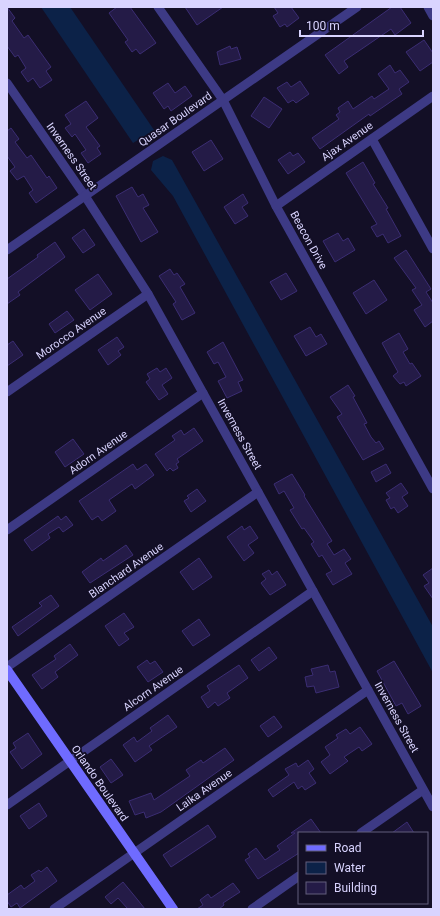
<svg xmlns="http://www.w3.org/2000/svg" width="440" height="916" viewBox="0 0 440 916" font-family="Roboto,sans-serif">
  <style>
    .water { fill: #0c2248 }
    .building { fill: #241b47; stroke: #3b2d73 }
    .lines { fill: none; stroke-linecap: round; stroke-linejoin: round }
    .street { stroke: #3d3a85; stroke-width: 9 }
    .secondary { stroke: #6f6bff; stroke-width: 10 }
    .labels { text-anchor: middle; stroke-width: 3.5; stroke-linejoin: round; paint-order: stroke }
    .street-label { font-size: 11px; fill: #d9d4ff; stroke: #130f26 }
  </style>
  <rect width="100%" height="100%" fill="#130f26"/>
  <g class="water">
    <polygon points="41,7 70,7 154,130 133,143"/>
    <polygon points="163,156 172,160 433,627 433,673 173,196 151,170 153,161"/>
  </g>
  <g class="building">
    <polygon points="7,7 15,18 12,21 24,38 28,35 51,67 46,71 52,80 40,88 33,78 28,82 21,72 26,68 18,55 15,57 7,46"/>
    <polygon points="117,7 130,7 156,43 140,54 136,49 132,52 125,42 128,40 109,13"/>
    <polygon points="185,7 223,7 197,25"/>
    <polygon points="274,7 291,7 299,18 287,27 285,24 280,27 273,16 278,13"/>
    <polygon points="392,7 400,7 411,23 395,35 391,29 344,61 348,67 339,74 325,55"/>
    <polygon points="424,40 433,53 433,62 420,71 406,52"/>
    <polygon points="230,46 231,49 237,47 241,59 220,65 217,52"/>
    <polygon points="390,65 395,73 400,70 409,82 399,89 402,94 370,116 369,114 320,149 312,138 339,119 336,115 340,112 338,108 348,101 353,109 372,96 374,99 389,89 378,74"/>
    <polygon points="300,81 309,94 296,103 293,100 288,103 277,88 287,82 291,87"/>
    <polygon points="168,83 175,93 185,86 192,96 171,111 168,106 164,109 153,93"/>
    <polygon points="264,97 282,109 269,128 251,116"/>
    <polygon points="86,101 98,118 86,127 100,146 97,148 101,154 88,163 81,153 86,150 75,134 72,137 65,128 71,124 65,115"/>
    <polygon points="11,128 19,139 15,142 27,158 31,155 47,178 49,176 57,188 36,203 29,193 33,190 24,176 17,180 10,171 15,167 7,156 7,131"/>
    <polygon points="211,140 223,159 204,171 192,152"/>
    <polygon points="290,152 293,156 298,153 305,162 288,174 278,160"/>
    <polygon points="363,162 375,183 373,184 388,208 386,209 401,236 388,243 383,234 377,237 371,227 377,224 346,173"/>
    <polygon points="132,187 138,197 143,194 149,205 143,208 158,232 141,242 116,196"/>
    <polygon points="243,194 248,203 242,207 248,216 235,224 224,207"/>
    <polygon points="84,229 95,245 83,253 72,238"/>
    <polygon points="338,233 343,241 348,238 355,250 335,262 323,241"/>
    <polygon points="55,242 65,257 18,292 20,295 7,304 7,279 38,257 37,255"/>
    <polygon points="406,250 431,289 426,292 433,303 433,321 425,327 414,310 422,305 412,290 416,288 394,258"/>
    <polygon points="170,269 174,275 177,273 185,284 180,287 195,313 182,320 173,304 176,302 159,276"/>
    <polygon points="286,273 297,291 281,300 270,282"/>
    <polygon points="98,274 112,294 90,310 75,290"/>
    <polygon points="374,280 387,300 366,314 353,293"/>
    <polygon points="67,311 74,320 55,333 49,324"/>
    <polygon points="310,327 316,337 321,334 327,344 306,356 294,336"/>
    <polygon points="399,333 408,349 403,352 410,364 412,363 421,376 406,386 404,382 400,384 393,376 398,372 382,343"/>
    <polygon points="117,337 124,347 118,351 121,355 108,365 98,350"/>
    <polygon points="13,341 23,355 7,366 7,345"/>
    <polygon points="223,342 243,380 238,382 242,391 227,398 218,381 226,377 218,362 214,364 207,352"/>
    <polygon points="157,368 160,372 166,368 172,378 162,385 168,394 159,400 146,382 150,379 147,374"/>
    <polygon points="348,385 355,396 353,397 367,423 364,424 371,437 376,443 379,441 384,449 363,460 337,417 342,414 330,397"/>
    <polygon points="194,428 203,441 177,459 179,462 176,464 178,468 173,471 170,468 167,471 155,454 175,440 172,436 181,430 184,435"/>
    <polygon points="73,439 84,454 65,467 55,452"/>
    <polygon points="133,464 137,470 146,464 154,475 135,489 132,484 109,500 116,511 102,521 98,516 92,520 79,501"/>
    <polygon points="386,464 391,473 376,482 371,472"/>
    <polygon points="292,474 305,495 304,496 332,541 327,544 334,555 344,549 351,559 345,563 352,574 333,585 326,574 332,571 322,555 319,557 311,544 314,542 304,528 302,529 290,510 294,508 284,491 279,494 274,484"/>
    <polygon points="401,483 408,493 402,497 408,506 398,513 394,507 391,509 386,500 390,498 386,493"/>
    <polygon points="197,489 206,501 191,512 184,501 189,498 187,496"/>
    <polygon points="58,516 61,520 66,516 73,525 63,532 59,527 48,534 50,538 32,551 24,540"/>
    <polygon points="242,526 244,530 250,526 258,538 248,545 254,553 244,561 227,537"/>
    <polygon points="126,545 133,555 90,583 82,572 101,558 103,561"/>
    <polygon points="199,558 212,577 193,590 180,572"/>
    <polygon points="433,568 433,599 424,586 429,583 423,575"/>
    <polygon points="269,570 272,575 277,571 286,585 270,595 261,583 266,579 262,574"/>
    <polygon points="51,595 59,606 18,636 12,627 42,606 39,603"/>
    <polygon points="124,613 134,627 124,633 129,639 119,646 105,626"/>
    <polygon points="199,619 210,635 193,646 182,631"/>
    <polygon points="70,644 78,655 55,672 58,677 42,689 32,675 56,659 54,656"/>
    <polygon points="269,647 277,658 259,671 251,660"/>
    <polygon points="147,660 150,664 155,661 163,672 148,682 137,667"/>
    <polygon points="394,661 421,706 408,714 402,703 396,706 377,671"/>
    <polygon points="239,665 248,678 227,693 230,698 218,706 215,702 208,708 201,697 210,691 207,686"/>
    <polygon points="328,665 330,672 335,671 339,687 316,693 314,686 307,687 305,677 313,675 311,669"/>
    <polygon points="168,715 177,727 149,746 152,750 135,762 123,745 134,737 137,742 152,731 150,728"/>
    <polygon points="274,716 282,727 268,737 260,726"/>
    <polygon points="360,727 372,744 362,751 359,747 344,757 348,761 330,774 321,762 330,755 325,747 338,738 336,735 346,729 350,734"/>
    <polygon points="28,733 42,754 22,769 10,752 16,748 13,743"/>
    <polygon points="225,748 234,760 161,812 146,818 144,812 135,815 129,801 151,793 154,800 190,776 186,770 201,760 203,763"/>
    <polygon points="111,759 123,775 111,783 100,767"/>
    <polygon points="308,760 314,769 309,773 316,783 305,790 302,786 298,789 294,782 273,797 268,790 289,775 285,769 296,763 298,767"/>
    <polygon points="39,803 47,816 29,829 20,816"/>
    <polygon points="311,819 321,833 299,833 299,853 258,879 245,860 250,857 248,854 256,848 265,860 280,850 277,846 295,833 291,833"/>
    <polygon points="407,822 414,833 392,833"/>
    <polygon points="208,825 216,837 171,867 163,855"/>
    <polygon points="47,867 57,881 20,908 17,903 11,907 7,901 7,895 21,885 24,889 35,881 31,875 39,870 41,872"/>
    <polygon points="123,882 137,899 145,909 128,909 118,898 111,904 105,897"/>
    <polygon points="233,883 240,892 223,903 224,905 219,909 197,909 203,905 200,900 208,894 211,898"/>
  </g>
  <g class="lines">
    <g class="street">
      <polyline points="158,7 223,100 276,206 433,489"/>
      <polyline points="428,7 433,16"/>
      <polyline points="7,83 85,196 148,294 433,807"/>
      <polyline points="372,139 433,249"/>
      <polyline points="276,206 433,96"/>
      <polyline points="7,250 357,7"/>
      <polyline points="7,392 148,294"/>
      <polyline points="7,530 203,393"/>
      <polyline points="7,667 258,492"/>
      <polyline points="7,805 313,591"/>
      <polyline points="361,833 423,790"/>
      <polyline points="54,909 368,690"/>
      <polyline points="252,909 299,876"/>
    </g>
    <polyline class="secondary" points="7,670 173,909"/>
  </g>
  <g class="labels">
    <g class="street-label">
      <text transform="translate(175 119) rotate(-35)" y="4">Quasar Boulevard</text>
      <text transform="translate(347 141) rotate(-35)" y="4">Ajax Avenue</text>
      <text transform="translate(72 156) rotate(55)" y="4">Inverness Street</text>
      <text transform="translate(309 240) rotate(61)" y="4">Beacon Drive</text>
      <text transform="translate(71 333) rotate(-35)" y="4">Morocco Avenue</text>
      <text transform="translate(240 434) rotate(61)" y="4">Inverness Street</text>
      <text transform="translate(98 452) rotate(-35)" y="4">Adorn Avenue</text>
      <text transform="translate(126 570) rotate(-35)" y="4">Blanchard Avenue</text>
      <text transform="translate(153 688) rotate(-35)" y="4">Alcorn Avenue</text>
      <text transform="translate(397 717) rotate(61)" y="4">Inverness Street</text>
      <text transform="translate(100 783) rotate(55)" y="4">Orlando Boulevard</text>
      <text transform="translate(204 790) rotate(-35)" y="4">Laika Avenue</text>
    </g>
  </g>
  <rect width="440" height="916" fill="none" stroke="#d9d4ff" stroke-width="16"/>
  <rect x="298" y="832" width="130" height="72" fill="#130f26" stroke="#625e7d"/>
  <rect x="306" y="845" width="20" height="6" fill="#6f6bff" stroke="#625e7d"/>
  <text x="334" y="852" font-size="12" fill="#d9d4ff">Road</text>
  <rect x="306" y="862" width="20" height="12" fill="#0c2248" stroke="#625e7d"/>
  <text x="334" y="872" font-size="12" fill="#d9d4ff">Water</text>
  <rect x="306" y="882" width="20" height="12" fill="#241b47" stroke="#625e7d"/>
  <text x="334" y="892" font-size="12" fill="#d9d4ff">Building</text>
  <path d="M300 30v6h123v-6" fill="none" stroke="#d9d4ff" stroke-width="2"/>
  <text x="306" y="30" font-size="12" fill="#d9d4ff" stroke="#130f26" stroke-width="3" paint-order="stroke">100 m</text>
</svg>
